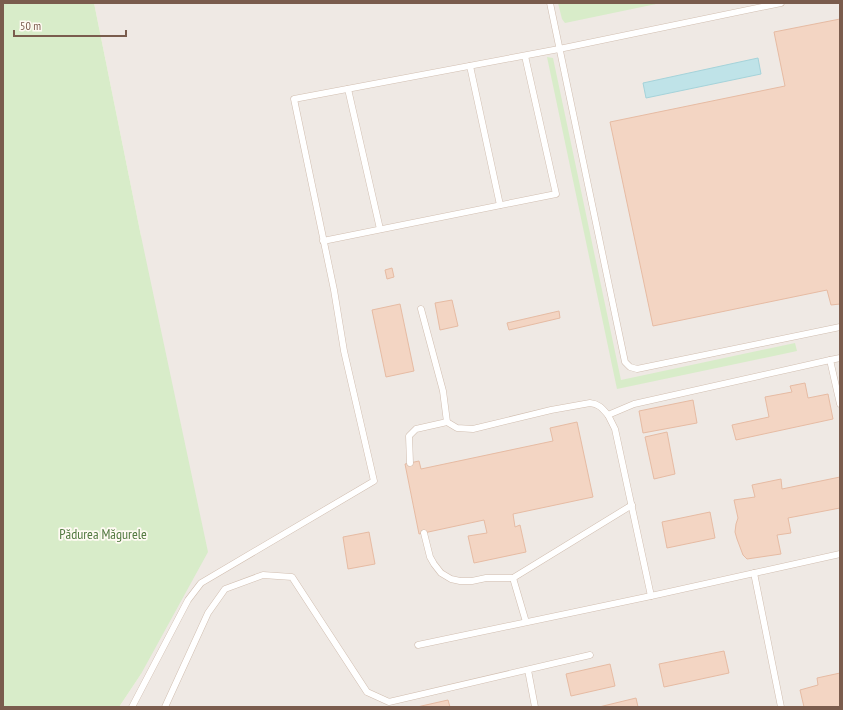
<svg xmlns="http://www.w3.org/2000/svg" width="843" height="710" viewBox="0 0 843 710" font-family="'PT Sans Narrow',sans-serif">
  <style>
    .industrial { fill: #efe9e4 }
    .green { fill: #d8ecc9 }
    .water { fill: #bfe3e8; stroke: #a5d3da }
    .building { fill: #f3d5c3; stroke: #e6bba3 }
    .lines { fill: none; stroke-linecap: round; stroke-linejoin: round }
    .service-casing { stroke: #d1beb0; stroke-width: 7 }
    .service { stroke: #fff; stroke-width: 6 }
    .labels { text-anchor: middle; stroke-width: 3.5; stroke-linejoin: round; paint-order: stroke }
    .park-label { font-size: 14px; fill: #537a41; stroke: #fffaf3 }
  </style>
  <rect width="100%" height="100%" fill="#fdf6ec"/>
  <polygon class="industrial" points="94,3 840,3 840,707 119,707 141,674 141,236"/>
  <g class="green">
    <polygon points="3,3 94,3 141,236 208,552 141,674 119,707 3,707"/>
    <polygon points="558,3 661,3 565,23 562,19"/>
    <polygon points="547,57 553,58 621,380 795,343 797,351 617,389"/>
  </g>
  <polygon class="water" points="758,58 761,74 646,98 643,83"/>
  <g class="building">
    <polygon points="840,19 840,304 831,305 827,290 653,326 610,122 785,86 774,32"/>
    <polygon points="392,268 394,277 387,279 385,270"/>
    <polygon points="452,300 458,326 440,330 435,303"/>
    <polygon points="400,304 414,371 386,377 372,310"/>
    <polygon points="559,311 560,318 509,330 507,323"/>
    <polygon points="805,383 808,398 828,394 833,419 736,440 732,425 769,417 765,397 792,392 790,386"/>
    <polygon points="693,400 697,423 643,433 639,411"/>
    <polygon points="577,422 593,497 513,514 515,527 520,525 526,552 474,563 468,536 487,533 484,520 419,534 405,464 419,461 421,469 553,441 550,428"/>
    <polygon points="667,432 675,474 654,479 645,437"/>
    <polygon points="840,477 840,508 788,518 791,533 777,535 781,554 747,559 743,555 737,539 735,532 736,524 738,518 734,500 755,497 752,485 781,479 782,489"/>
    <polygon points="710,512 715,538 667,548 662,522"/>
    <polygon points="369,532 375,564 348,569 343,537"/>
    <polygon points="724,651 729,673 664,687 659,664"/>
    <polygon points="610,664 615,686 571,696 566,674"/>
    <polygon points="840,673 840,707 804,707 800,690 818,685 817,678"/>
    <polygon points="636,698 638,707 599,707"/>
    <polygon points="448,700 450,707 417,707"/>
  </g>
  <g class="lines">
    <defs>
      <g id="service">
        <polyline points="550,3 625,362 630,367 637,369 840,327"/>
        <polyline points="470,66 500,205"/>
        <polyline points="348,89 380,229"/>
        <polyline points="323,241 556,194 525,56"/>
        <polyline points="421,309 443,391 447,422"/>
        <polyline points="840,358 830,360 840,404"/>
        <polyline points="830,360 634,404 608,415 615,429 651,596 840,554"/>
        <path d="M410,463L409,436L416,429L447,422L457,428L473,429L551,410L590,403C599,404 602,408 608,415"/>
        <polyline points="424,533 430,557 434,564 441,573 451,579 460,581 472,581 486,578 513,578 632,505"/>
        <polyline points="754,573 781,707"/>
        <polyline points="513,578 526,622"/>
        <polyline points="418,645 651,596"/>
        <polyline points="528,670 535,707"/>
        <polyline points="132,707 188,600 201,583 374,481 344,351 334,290 294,99 559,49 781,3"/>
        <polyline points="165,707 208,613 225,589 263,575 292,577 367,692 389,702 590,655"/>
      </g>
    </defs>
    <use href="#service" class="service-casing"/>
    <use href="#service" class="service"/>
  </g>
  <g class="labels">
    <g class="park-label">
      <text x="103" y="539">Pădurea Măgurele</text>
    </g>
  </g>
  <rect width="843" height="710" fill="none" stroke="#7a5c4d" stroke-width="8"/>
  <path d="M14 30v6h112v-6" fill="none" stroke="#7a5c4d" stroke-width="2"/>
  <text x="20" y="30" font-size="12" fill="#7a5c4d" stroke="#fffaf3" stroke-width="3" paint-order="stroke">50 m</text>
</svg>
